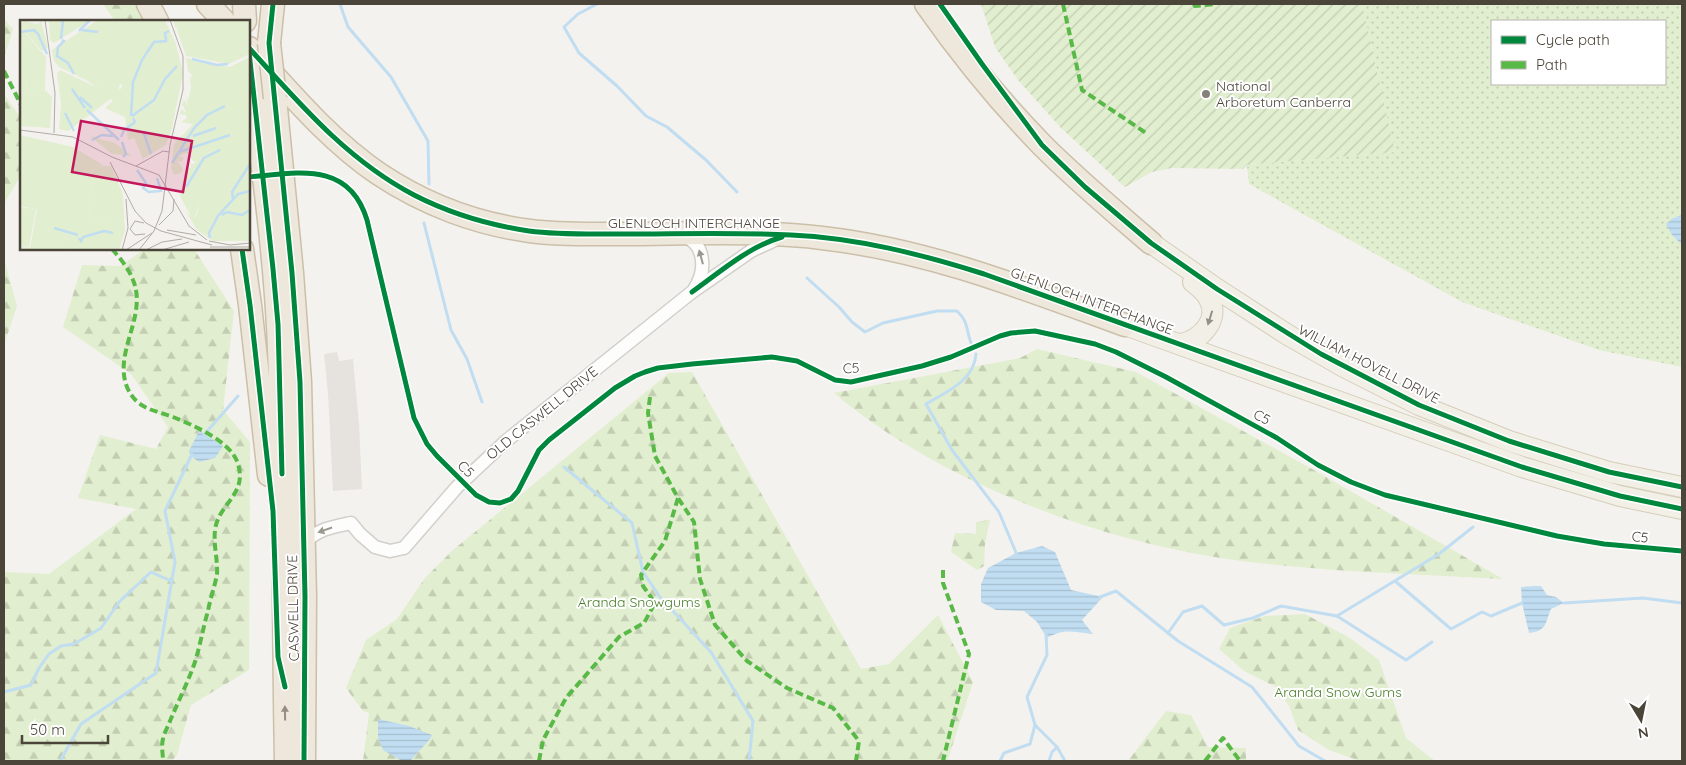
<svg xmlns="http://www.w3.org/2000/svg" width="1686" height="765" viewBox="0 0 1686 765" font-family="Quicksand,sans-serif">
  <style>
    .grass { fill: url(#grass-dots); fill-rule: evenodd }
    .forest { fill: url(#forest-firs) }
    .garden { fill: url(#garden-furrows) }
    .parking { fill: #e6e3df }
    .water { fill: url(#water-rules) }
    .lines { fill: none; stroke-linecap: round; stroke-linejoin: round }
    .stream { stroke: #c0ddf1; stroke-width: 3 }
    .minor-casing { stroke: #d2d0cb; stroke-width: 15 }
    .primary-casing { stroke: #d6cebb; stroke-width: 22 }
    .motorway-casing { stroke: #ccbfa9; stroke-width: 25 }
    .minor { stroke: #fdfdfc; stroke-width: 12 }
    .primary { stroke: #f2efe6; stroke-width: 20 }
    .motorway { stroke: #ede8db; stroke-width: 22 }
    .motorway-bridge-casing { stroke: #ccbfa9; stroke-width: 25; stroke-linecap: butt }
    .motorway-bridge { stroke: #ede8db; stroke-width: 22 }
    .quiet { stroke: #58b947; stroke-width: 4; stroke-dasharray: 8 4; stroke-linecap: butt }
    .cycleway-casing { stroke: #fff; stroke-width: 8 }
    .cycleway { stroke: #00873e; stroke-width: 5 }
    .oneway { fill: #9b9791 }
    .oneway2 { fill: #969187 }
    .oneway3 { fill: #948e82 }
    .poi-dot { fill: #868178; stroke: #fff; stroke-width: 2 }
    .labels { text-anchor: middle; stroke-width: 4; stroke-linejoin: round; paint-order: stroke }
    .poi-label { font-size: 14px; fill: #4b4439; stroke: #fff; text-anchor: start }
    .street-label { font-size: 14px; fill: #4b4439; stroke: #fff }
    .park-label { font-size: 14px; fill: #4a7f2a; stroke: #fff }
    .inset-river { fill: none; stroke: #c0ddf1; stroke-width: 2.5 }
    .inset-road { fill: none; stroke: #b0aca6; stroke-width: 1 }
    .view { fill: #c2185b; fill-opacity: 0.15; stroke: #c2185b; stroke-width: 2.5 }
    .inset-edge { fill: none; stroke: #4b4439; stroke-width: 2.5 }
  </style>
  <defs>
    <pattern id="grass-dots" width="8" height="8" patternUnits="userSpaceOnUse" patternTransform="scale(1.25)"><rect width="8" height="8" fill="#e1eecf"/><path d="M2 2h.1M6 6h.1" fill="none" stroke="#c3cdb2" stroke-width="1.8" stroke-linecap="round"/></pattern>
    <pattern id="forest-firs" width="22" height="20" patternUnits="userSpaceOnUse" patternTransform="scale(1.25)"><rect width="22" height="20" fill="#e1eecf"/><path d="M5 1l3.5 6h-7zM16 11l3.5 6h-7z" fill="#c3cdb2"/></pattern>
    <pattern id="garden-furrows" width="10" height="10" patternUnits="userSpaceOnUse" patternTransform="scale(1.25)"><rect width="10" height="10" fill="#e1eecf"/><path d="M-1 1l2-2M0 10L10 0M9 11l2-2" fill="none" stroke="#c3cdb2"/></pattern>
    <pattern id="water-rules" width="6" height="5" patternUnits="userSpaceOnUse" patternTransform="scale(1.25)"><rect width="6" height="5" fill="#c0ddf1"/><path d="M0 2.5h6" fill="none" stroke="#a6bfcf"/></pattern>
  </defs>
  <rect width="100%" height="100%" fill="#f4f2ee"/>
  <path class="grass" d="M1362,4H1682V215L1673,218L1672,235L1682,245V367L1599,350L1462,302L1249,184L1247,165L1395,152ZM1492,21H1665V84H1492Z"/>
  <g class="forest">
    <polygon points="103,4 138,4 148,21 115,21"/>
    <polygon points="4,19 13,29 4,58"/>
    <polygon points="4,94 21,118 21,175 4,204"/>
    <polygon points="145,249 194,249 234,311 223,410 250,442 249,670 191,705 177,755 172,761 4,761 4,572 49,574 136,509 78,498 100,435 156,449 168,427 131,374 63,327 82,265 120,266"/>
    <polygon points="4,259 17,306 4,345"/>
    <path d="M1037,349L1136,372L1314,470L1503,579C1411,574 1318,572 1227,559C1095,540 937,480 834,393L1020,358Z"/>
    <polygon points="692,372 861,669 889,664 938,615 973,682 948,759 952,761 363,761 369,713 363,711 346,688 366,640 397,619 425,578 453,550 669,373"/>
    <polygon points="990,520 985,544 984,566 977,570 951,552 955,533 976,534 976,522"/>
    <polygon points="1305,614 1350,638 1379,660 1406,738 1435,761 1360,761 1329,750 1298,730 1289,706 1276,687 1244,671 1219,649 1230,628 1265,616"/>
    <polygon points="1166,711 1191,715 1208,747 1246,748 1246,761 1128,761"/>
  </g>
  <polygon class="garden" points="981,4 1362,4 1395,152 1247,165 1243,169 1172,168 1152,172 1125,187 1061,128 1018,80 995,47"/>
  <polygon class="parking" points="337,352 339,361 353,359 359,424 362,489 333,491 328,393 324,354"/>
  <g class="water">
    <polygon points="1682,215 1682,245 1672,235 1666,224 1673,218"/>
    <polygon points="199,431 223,446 215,458 199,462 191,456 189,451"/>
    <path d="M1042,546L1055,552L1071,590L1103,597L1082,620L1093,634C1074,632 1064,628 1047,638L1037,622L1024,611L996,610L981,602V584L988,568L1016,553Z"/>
    <path d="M1535,586H1541L1547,595L1556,597L1564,603L1551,609C1545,623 1547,631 1529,633L1522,603L1521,587Z"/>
    <polygon points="378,719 409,726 432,735 430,739 411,760 402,761 383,750 378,738"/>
  </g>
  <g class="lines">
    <g class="stream">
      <polyline points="340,4 348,27 391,77 428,141 429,184"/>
      <polyline points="597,4 578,14 564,27 579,53 617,86 646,116 667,127 706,160 737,192"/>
      <polyline points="424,223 451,330 467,359 482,402"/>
      <path d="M807,278L839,307L852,322L865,332L883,323L937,311H957C968,321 966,329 971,343"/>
      <path d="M976,354C974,381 946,392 926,404L952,450L999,512L1017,555"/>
      <polyline points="203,436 238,396"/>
      <polyline points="564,467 632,523 643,572 660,597 711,652 753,721 749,761"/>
      <polyline points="1395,581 1451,629 1482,612 1491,616 1522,603"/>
      <polyline points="1100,597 1116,591 1178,641 1252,687 1299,746 1325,761"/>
      <polyline points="1564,603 1643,598 1682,603"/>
      <polyline points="1337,616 1406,660 1432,642"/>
      <polyline points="1168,633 1183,612 1202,606 1224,625 1253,618 1281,606 1337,616 1439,554 1473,527"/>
      <polyline points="4,692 31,685 39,668 49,654 61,646 74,644 101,628 120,601 151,572 171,581"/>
      <polyline points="1035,725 1057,747 1065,761"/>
      <polyline points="60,761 81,724 156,673 175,562 165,511 192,454"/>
      <polyline points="1000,761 1004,753 1030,744 1035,725 1027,697 1047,655 1046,633"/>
      <polyline points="1049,761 1052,752 1057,747"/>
    </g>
    <defs>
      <g id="minor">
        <path d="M683,236C706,243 706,271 695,288"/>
        <path d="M303,544C318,529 331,527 351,523L360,534L375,547L390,551L404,548L457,487L506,441L692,292L751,251L777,239"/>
      </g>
      <g id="primary">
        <polyline points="1151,243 1217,289 1288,335 1344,367 1419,405 1509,441 1609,472 1682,487"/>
        <polyline points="1125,325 1522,467 1620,496 1682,509"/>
        <path d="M1181,344C1200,340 1221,320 1209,299C1206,292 1199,287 1193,282"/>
      </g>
      <g id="motorway">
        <polyline points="148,4 157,21"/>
        <polyline points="208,4 224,21"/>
        <polyline points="244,4 245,21"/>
        <path d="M926,4C961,54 1000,102 1043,146C1077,180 1114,211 1151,243"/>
        <polyline points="269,43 273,4"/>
        <path d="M249,48C290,93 329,140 379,174C424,204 477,224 530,231C560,235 591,234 621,234C688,234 756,230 822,238C928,250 1026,289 1125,325"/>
        <path d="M249,52C259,143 273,234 278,326C285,471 283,616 286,761"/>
        <polyline points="275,98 292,273 300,382 305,596 304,761"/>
        <polyline points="242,249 250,305 269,475"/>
      </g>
    </defs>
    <use href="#minor" class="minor-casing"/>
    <use href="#primary" class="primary-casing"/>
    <use href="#motorway" class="motorway-casing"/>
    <use href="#minor" class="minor"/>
    <use href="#primary" class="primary"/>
    <use href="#motorway" class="motorway"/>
    <defs>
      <polyline id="motorway-bridge" points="269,43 275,98"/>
    </defs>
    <use href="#motorway-bridge" class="motorway-bridge-casing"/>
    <use href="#motorway-bridge" class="motorway-bridge"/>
    <g class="quiet">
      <polyline points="1063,4 1082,90 1146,133"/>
      <polyline points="1194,4 1195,6 1214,4"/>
      <polyline points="4,71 21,105"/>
      <path d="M112,249C120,258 129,269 133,280C148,316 113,352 127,387C136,409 154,410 173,417C193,425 232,442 238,464C247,493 222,502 216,525C212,541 218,558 217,574C215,586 210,599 208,611C203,628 200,646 195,662C188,682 178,702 170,721C168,727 164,733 163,739C161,745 163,754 163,761"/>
      <polyline points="650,397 648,413 655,456 678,498 694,522 700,579 715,625 747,661 787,688 833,708 859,741 856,761"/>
      <polyline points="943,570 943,583 969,654 943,761"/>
      <polyline points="539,761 543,740 566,698 619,637 644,623 655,603 643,586 641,575 665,541 678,498"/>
      <polyline points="1205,761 1223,738 1240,761"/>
    </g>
    <defs>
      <g id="cycleway">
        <polyline points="273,4 269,43 292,273 300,382 305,596 304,761"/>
        <polyline points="940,4 982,64 1042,145 1085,187 1151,243 1217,289 1321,354 1419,405 1509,441 1609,472 1682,487"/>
        <path d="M249,48C299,103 347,160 414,195C449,213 489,225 529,231C559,235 591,234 621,234C678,234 734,232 791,235C857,238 921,254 984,274L1522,467L1620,496L1682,509"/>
        <polyline points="249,52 273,269 278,324 282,474"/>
        <path d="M249,177C297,173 349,160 367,220L414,418L427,444L437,456L476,495L489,502L500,503L511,499L518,491L539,450L549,440L615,388L635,376L645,372L658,368L692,364L772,357L797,361L835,380L851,382L922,366L951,357L1000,336L1011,333L1035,331L1095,344L1116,352L1166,377L1277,438L1318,465L1351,482L1385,495L1557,536L1604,544L1682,551"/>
        <polyline points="242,249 250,305 273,511 278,657 285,687"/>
        <path d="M692,292C720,272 748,247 782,237"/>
      </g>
    </defs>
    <use href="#cycleway" class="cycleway-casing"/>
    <use href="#cycleway" class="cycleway"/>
  </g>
  <defs><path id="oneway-solid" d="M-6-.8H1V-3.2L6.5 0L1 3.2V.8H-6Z" transform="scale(1.25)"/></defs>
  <g class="oneway">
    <use href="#oneway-solid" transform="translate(701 257) rotate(-105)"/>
    <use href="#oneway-solid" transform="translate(325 530) rotate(161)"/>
  </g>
  <use class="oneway2" href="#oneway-solid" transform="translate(1210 318) rotate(107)"/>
  <use class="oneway3" href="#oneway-solid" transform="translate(285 713) rotate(-91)"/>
  <circle class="poi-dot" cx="1206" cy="94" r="5"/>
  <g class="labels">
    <g class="poi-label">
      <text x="1216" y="91">National<tspan x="1216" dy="16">Arboretum Canberra</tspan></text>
    </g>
    <g class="street-label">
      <text x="694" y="228">GLENLOCH INTERCHANGE</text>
      <text transform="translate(1092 301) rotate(20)" y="5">GLENLOCH INTERCHANGE</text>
      <text transform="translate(1369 364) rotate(27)" y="5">WILLIAM HOVELL DRIVE</text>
      <text transform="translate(851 368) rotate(-3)" y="5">C5</text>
      <text transform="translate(542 413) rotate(-39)" y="5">OLD CASWELL DRIVE</text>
      <text transform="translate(1262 417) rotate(28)" y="5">C5</text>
      <text transform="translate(466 469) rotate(45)" y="5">C5</text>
      <text transform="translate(1640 537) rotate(6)" y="5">C5</text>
      <text transform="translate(293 608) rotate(-91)" y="5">CASWELL DRIVE</text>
    </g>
    <g class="park-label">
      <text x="639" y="607">Aranda Snowgums</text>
      <text x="1338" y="697">Aranda Snow Gums</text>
    </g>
  </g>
  <g transform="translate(20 20)">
    <rect width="230" height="230" fill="#f4f2ee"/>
    <path d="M0,2L4,12L26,37L25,70L10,67L7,55L6,70L0,69ZM40,50L78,68L100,63L97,74L48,111L39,109L41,84L37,53ZM0,72L32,77L30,108L0,106ZM0,115L53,127L83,145L73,146L69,201L89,204V230H58L11,223L17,189L0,186ZM172,168L180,184L173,200L160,176Z" fill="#e1eecf"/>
    <path d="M29,0H71L34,23L30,20ZM78,0H145L156,24L163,53L152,108L146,125L123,139L114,118L108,120L105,97L85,88L93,81L89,76L93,67L96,65L100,70L103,64L77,68L68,61L39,47L34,41L32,30ZM153,0H230V34L209,44L166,36L157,10L159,6L156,9ZM4,1L18,4L21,1L28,27L22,31L4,11L1,4ZM230,37V221H193L177,210L165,190L173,199L177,194L180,184L170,175L172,169L160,176L165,151L171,147L169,139L171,144L176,143L171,139V134L166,133L160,136L164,138L161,142L157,141L163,149L161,153L154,155L151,148L154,124L173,104L161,102L167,98L166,95L160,94L161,89L166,93L163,85L161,87L164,79L168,87L165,73L168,81L171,68L170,59L172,55L168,51L166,38L210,47ZM7,55H11L10,67L25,70L32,77L0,72V69L6,70ZM70,116L95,123L112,136L92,134Z" fill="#e1eecf"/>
    <path d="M0,187L16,189L9,227L0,225Z" fill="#e1eecf"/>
    <path d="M73,145L91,146L103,174L105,210L99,230H89V204L69,201ZM11,223L58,230H0V226L10,228Z" fill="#e1eecf"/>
    <path class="inset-river" d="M62,10L78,12M59,11L70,0M0,12L14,10L18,14L27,34M41,19L43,0M42,20L44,21L38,27L37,36L48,43L54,54M172,39L197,45L208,44M52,69L65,88M60,77L72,88M67,90L99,120M45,93L54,111M111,96L113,62L122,40L134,22L146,21L145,13L149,11M112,96L134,80L145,59L157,46M123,111L131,134M173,116L196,108M101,117L104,110L115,102L113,98M72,120L82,115L93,116M102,122L106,134L103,137M159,132L210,115M152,143L174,108L187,95L205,86M117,150L126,163L123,168L129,172L141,171L137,158M166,167L184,138L200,130M213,178L212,172L230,144M202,195L207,192L222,195L230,190M34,208L58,215M59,218L61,221L63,217L84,211L93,213M190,218L189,213L198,196L218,174L230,171"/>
    <path class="inset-road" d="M25,0L35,73L34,113M0,110L53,117L92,137M92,137L139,155L169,206L187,220M90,142L115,191L126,203L141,211L192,225M116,146L143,131L149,132M124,203L115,201L110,209L115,215L125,214M139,205L153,191L154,179M147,210L176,215M189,221L210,225L230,223M190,227H230M102,230L108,208L106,179M106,230L132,213M119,230L134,211L142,191L150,125L163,70V36L150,0M126,230L142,222L162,219M142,230L169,222"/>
    <path class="view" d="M61,101L172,121L163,172L52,152Z"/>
    <rect width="230" height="230" class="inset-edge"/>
  </g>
  <rect width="1686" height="765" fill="none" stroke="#4b4439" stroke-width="10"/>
  <rect x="1491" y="20" width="175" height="65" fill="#ffffff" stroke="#b7b4b0"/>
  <rect x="1501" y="36" width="25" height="8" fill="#00873e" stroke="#b7b4b0"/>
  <text x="1536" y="45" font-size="15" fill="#4b4439">Cycle path</text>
  <rect x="1501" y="61" width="25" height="8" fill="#58b947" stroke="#b7b4b0"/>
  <text x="1536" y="70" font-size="15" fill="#4b4439">Path</text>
  <g transform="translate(1641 720) rotate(170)" stroke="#ffffff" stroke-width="4" paint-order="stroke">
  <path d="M0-4L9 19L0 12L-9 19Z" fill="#4b4439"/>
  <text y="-8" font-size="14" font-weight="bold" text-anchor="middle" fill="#4b4439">N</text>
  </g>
  <path d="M22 735v8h86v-8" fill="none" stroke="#4b4439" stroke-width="2.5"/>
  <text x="30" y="735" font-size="15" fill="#4b4439" stroke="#ffffff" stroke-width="4" paint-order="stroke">50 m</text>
</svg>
